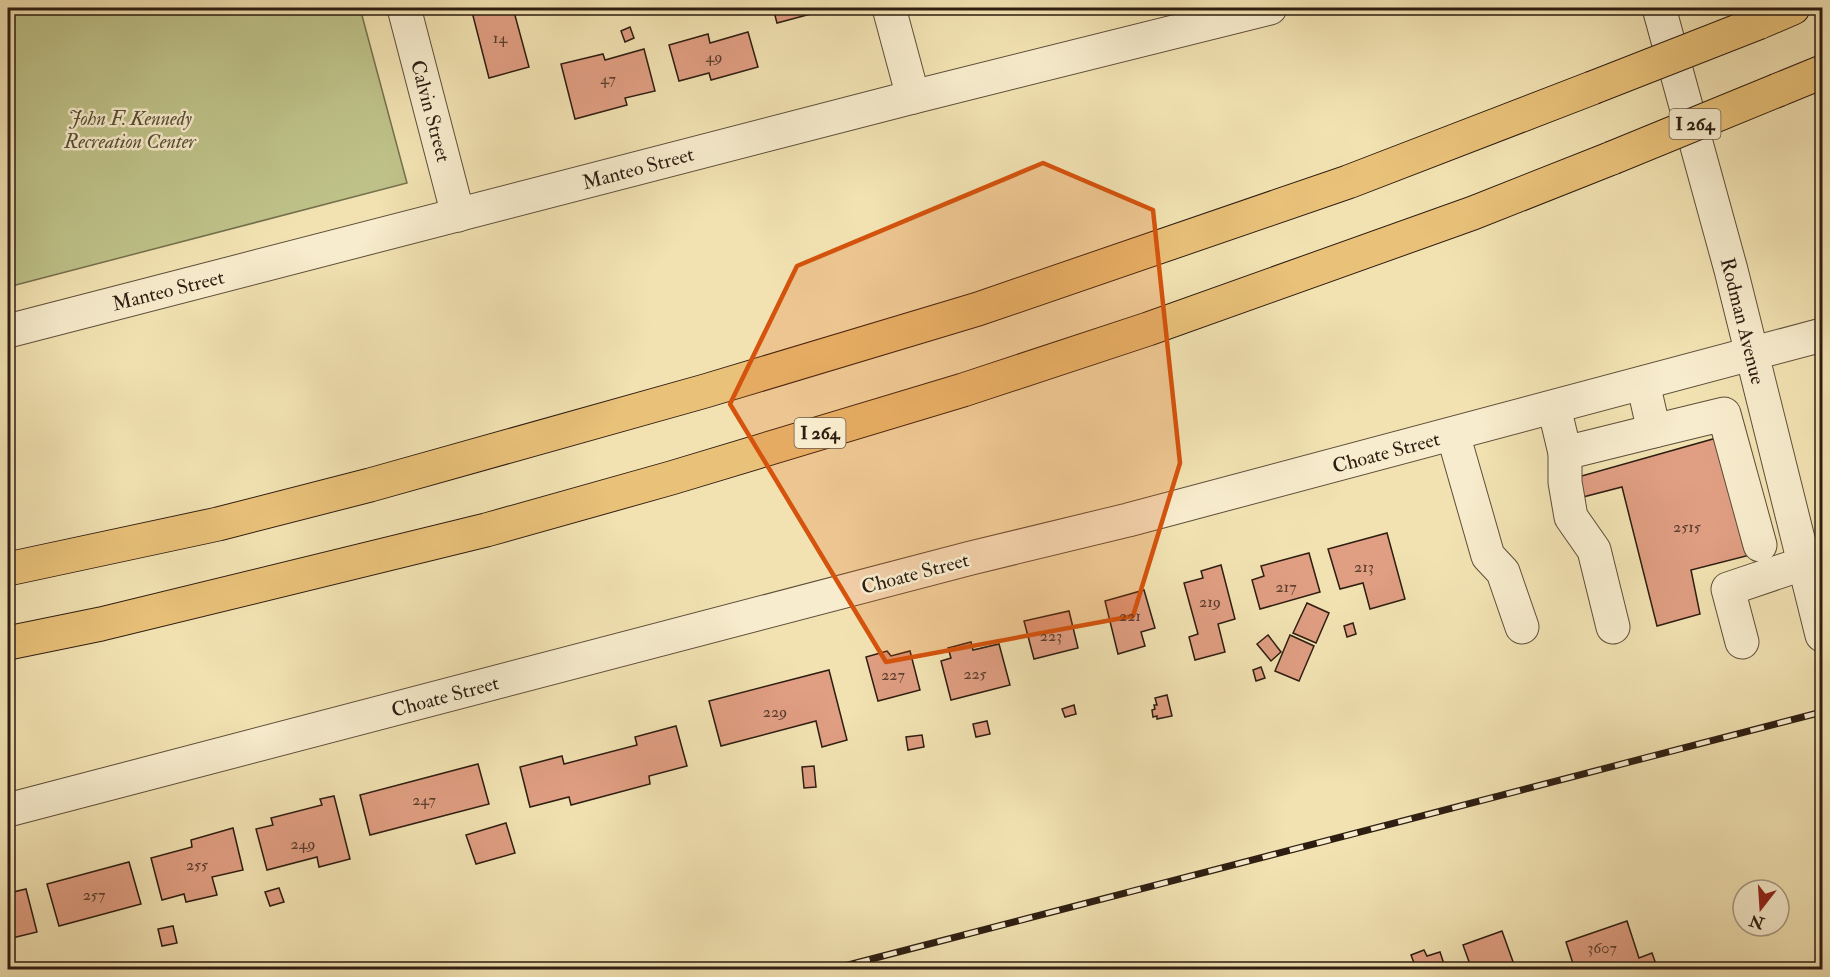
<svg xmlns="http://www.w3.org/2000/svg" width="1830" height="977" viewBox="0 0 1830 977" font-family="'IM FELL Double Pica',serif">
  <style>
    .green { fill: #bec289; stroke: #76704d; stroke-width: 1.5 }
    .building { fill: #e09e82; stroke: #2d1d11; stroke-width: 1.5 }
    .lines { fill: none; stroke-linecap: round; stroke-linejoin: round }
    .minor-casing { stroke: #5e4e39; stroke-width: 35 }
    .highway-casing { stroke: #2d1d11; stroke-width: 35 }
    .minor { stroke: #f7eccd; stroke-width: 33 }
    .highway { stroke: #e9c179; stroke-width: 33 }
    .rail-casing { stroke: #2d1d11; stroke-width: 7 }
    .rail { stroke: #f7eccd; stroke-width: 4.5; stroke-dasharray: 14; stroke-linecap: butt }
    .highway-bridge-casing { stroke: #2d1d11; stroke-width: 35; stroke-linecap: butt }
    .highway-bridge { stroke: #e9c179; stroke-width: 33 }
    .marked { fill: #d5530c; fill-opacity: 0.2; stroke: #d5530c; stroke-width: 4.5; stroke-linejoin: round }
    .labels { text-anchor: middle; stroke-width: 5; stroke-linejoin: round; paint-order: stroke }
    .number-label { font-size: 16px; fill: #5a3d2d }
    .shield { fill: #f7eccd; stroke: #6a5b49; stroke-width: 1.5 }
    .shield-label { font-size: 18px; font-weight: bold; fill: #2d1d11 }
    .street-label { font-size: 20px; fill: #2d1d11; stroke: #f7eccd }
    .park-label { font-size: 20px; font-style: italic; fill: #584f35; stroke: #f7eccd }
  </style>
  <rect width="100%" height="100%" fill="#f2e2b2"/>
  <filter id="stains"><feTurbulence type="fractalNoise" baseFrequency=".00333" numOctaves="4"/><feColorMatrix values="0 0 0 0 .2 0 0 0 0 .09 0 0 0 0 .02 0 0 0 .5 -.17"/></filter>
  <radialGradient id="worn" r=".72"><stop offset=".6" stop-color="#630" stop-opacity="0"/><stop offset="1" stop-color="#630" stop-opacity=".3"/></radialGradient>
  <polygon class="green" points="8,8 360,8 407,183 8,287"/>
  <g class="building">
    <polygon points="471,8 513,8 529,67 489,78"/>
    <polygon points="773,8 821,8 822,11 777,23"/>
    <polygon points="630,27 634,38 625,42 621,31"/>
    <polygon points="748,32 758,67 711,80 709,73 679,81 669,45 708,34 710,43"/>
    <polygon points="644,49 655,91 625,98 627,105 575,119 561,64 603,54 605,60"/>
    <polygon points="1720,437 1750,555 1691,570 1700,614 1657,626 1622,487 1583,497 1578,477"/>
    <polygon points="1387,533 1405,599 1370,609 1363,583 1340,589 1328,549"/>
    <polygon points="1309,553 1320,592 1260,609 1252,580 1264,576 1261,566"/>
    <polygon points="1221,565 1235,619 1218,624 1225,652 1195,660 1189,637 1198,634 1184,583 1203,578 1201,571"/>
    <polygon points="1144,590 1155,628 1141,632 1145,646 1118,654 1105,601"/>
    <polygon points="1307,603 1329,613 1316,643 1293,633"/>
    <polygon points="1069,611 1078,648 1034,659 1024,621"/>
    <polygon points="1353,623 1356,634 1347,637 1344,626"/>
    <polygon points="1268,635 1281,652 1271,661 1257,644"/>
    <polygon points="1290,635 1314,646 1299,681 1275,671"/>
    <polygon points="971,642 973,650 999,644 1010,685 951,700 941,661 951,658 948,648"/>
    <polygon points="887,651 891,656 910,651 920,690 878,701 866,657"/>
    <polygon points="1261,667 1265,678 1256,681 1253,670"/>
    <polygon points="829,670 847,740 822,747 816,721 721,746 709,701"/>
    <polygon points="1167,695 1172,716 1157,719 1157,716 1153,717 1152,710 1155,709 1154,705 1157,705 1155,698"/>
    <polygon points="1074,705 1076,714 1065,717 1062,709"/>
    <polygon points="987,721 990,734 976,737 973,724"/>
    <polygon points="676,726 687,766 649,776 650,784 571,805 569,797 530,807 520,767 562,756 564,764 637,745 635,737"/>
    <polygon points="922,735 924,747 908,750 906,737"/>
    <polygon points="478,764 489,804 370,835 360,795"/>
    <polygon points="814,766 816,787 804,788 802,767"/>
    <polygon points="334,796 350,859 319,867 317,857 267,870 256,829 273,825 271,818 322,805 320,799"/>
    <polygon points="506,823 515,853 476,864 466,835"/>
    <polygon points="233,828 243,870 212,877 217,895 186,902 184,894 162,900 151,858 192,847 191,840"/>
    <polygon points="129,862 141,904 59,926 47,884"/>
    <polygon points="8,887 9,893 26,889 37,932 8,939"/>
    <polygon points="279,888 284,902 270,906 265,892"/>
    <polygon points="1627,921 1639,958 1652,953 1658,970 1575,970 1566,942"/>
    <polygon points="173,926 177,943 162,946 158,929"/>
    <polygon points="1502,931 1516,970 1472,970 1463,945"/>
    <polygon points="1424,950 1427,956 1440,952 1446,970 1399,970 1414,963 1411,955"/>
  </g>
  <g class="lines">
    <defs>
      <g id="minor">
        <polyline points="404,8 458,215"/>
        <polyline points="889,8 913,97"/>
        <polyline points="1659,8 1731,270 1822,635"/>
        <polyline points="8,331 913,97 1270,8"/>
        <polyline points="1643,383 1654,431 1724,414 1760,545"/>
        <polyline points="1554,407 1565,453 1565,482 1571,517 1594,550 1613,627"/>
        <polyline points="1453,434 1488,556 1503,572 1522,627"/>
        <polyline points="1565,453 1654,431"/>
        <polyline points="1742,642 1728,589 1805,563"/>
        <polyline points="8,810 971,558 1128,520 1822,335"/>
      </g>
      <g id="highway">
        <polyline points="1758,23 1793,8"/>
        <polyline points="1778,90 1822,72"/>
        <polyline points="8,569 218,524 370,485 705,391 978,309 1348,182 1592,88"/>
        <polyline points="8,643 101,624 486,530 671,478 963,390 1148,329 1473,213 1612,158"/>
      </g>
    </defs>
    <use href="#minor" class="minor-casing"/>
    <use href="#highway" class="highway-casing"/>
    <use href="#minor" class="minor"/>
    <use href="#highway" class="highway"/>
    <defs>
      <polyline id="rail" points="829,970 1822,712"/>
    </defs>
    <use href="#rail" class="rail-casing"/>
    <use href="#rail" class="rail"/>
    <defs>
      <g id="highway-bridge">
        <polyline points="1592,88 1758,23"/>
        <polyline points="1612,158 1778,90"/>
      </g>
    </defs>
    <use href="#highway-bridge" class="highway-bridge-casing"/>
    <use href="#highway-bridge" class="highway-bridge"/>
  </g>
  <path class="marked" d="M1043,163L1153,210L1180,463L1133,616L886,662L730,404L797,266Z"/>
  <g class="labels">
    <g class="number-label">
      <text x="500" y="43">14</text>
      <text x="714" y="62">49</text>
      <text x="608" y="84">47</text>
      <text x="1687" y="532">2515</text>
      <text x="1364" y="572">213</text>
      <text x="1286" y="592">217</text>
      <text x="1210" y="607">219</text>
      <text x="1130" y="621">221</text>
      <text x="1051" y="641">223</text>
      <text x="975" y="679">225</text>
      <text x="893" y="680">227</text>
      <text x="775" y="717">229</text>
      <text x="424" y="805">247</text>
      <text x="303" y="849">249</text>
      <text x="197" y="870">255</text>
      <text x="94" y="900">257</text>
      <text x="1602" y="953">3607</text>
    </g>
    <g class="shield">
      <rect x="1669.5" y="109" width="51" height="30" rx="4.5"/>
      <rect x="794.5" y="418" width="51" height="30" rx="4.5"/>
    </g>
    <g class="shield-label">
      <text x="1695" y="130">I 264</text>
      <text x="820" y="439">I 264</text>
    </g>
    <g class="street-label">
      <text transform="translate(431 111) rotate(75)" y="7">Calvin Street</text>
      <text transform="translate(638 168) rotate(-15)" y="7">Manteo Street</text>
      <text transform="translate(168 290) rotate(-14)" y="7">Manteo Street</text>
      <text transform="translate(1743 321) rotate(76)" y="7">Rodman Avenue</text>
      <text transform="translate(1386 452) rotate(-15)" y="7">Choate Street</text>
      <text transform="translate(915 573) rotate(-15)" y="7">Choate Street</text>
      <text transform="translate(445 696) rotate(-15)" y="7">Choate Street</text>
    </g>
    <g class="park-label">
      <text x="130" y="125">John F. Kennedy<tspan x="130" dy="23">Recreation Center</tspan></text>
    </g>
  </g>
  <rect width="1830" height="977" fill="none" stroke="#f2e2b2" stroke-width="30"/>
  <rect x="9" y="9" width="1812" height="959" fill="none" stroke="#2d1d11" stroke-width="3"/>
  <rect x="15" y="15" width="1800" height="947" fill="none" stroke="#2d1d11" stroke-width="1.5"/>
  <g transform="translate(1761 908) rotate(197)"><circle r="28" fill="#f7eccd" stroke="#a69982" stroke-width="1.5"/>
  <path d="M0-4.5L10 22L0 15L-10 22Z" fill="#8f2418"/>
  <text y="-9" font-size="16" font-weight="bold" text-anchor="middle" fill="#2d1d11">N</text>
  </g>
  <rect width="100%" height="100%" filter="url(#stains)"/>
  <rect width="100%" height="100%" fill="url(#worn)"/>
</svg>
